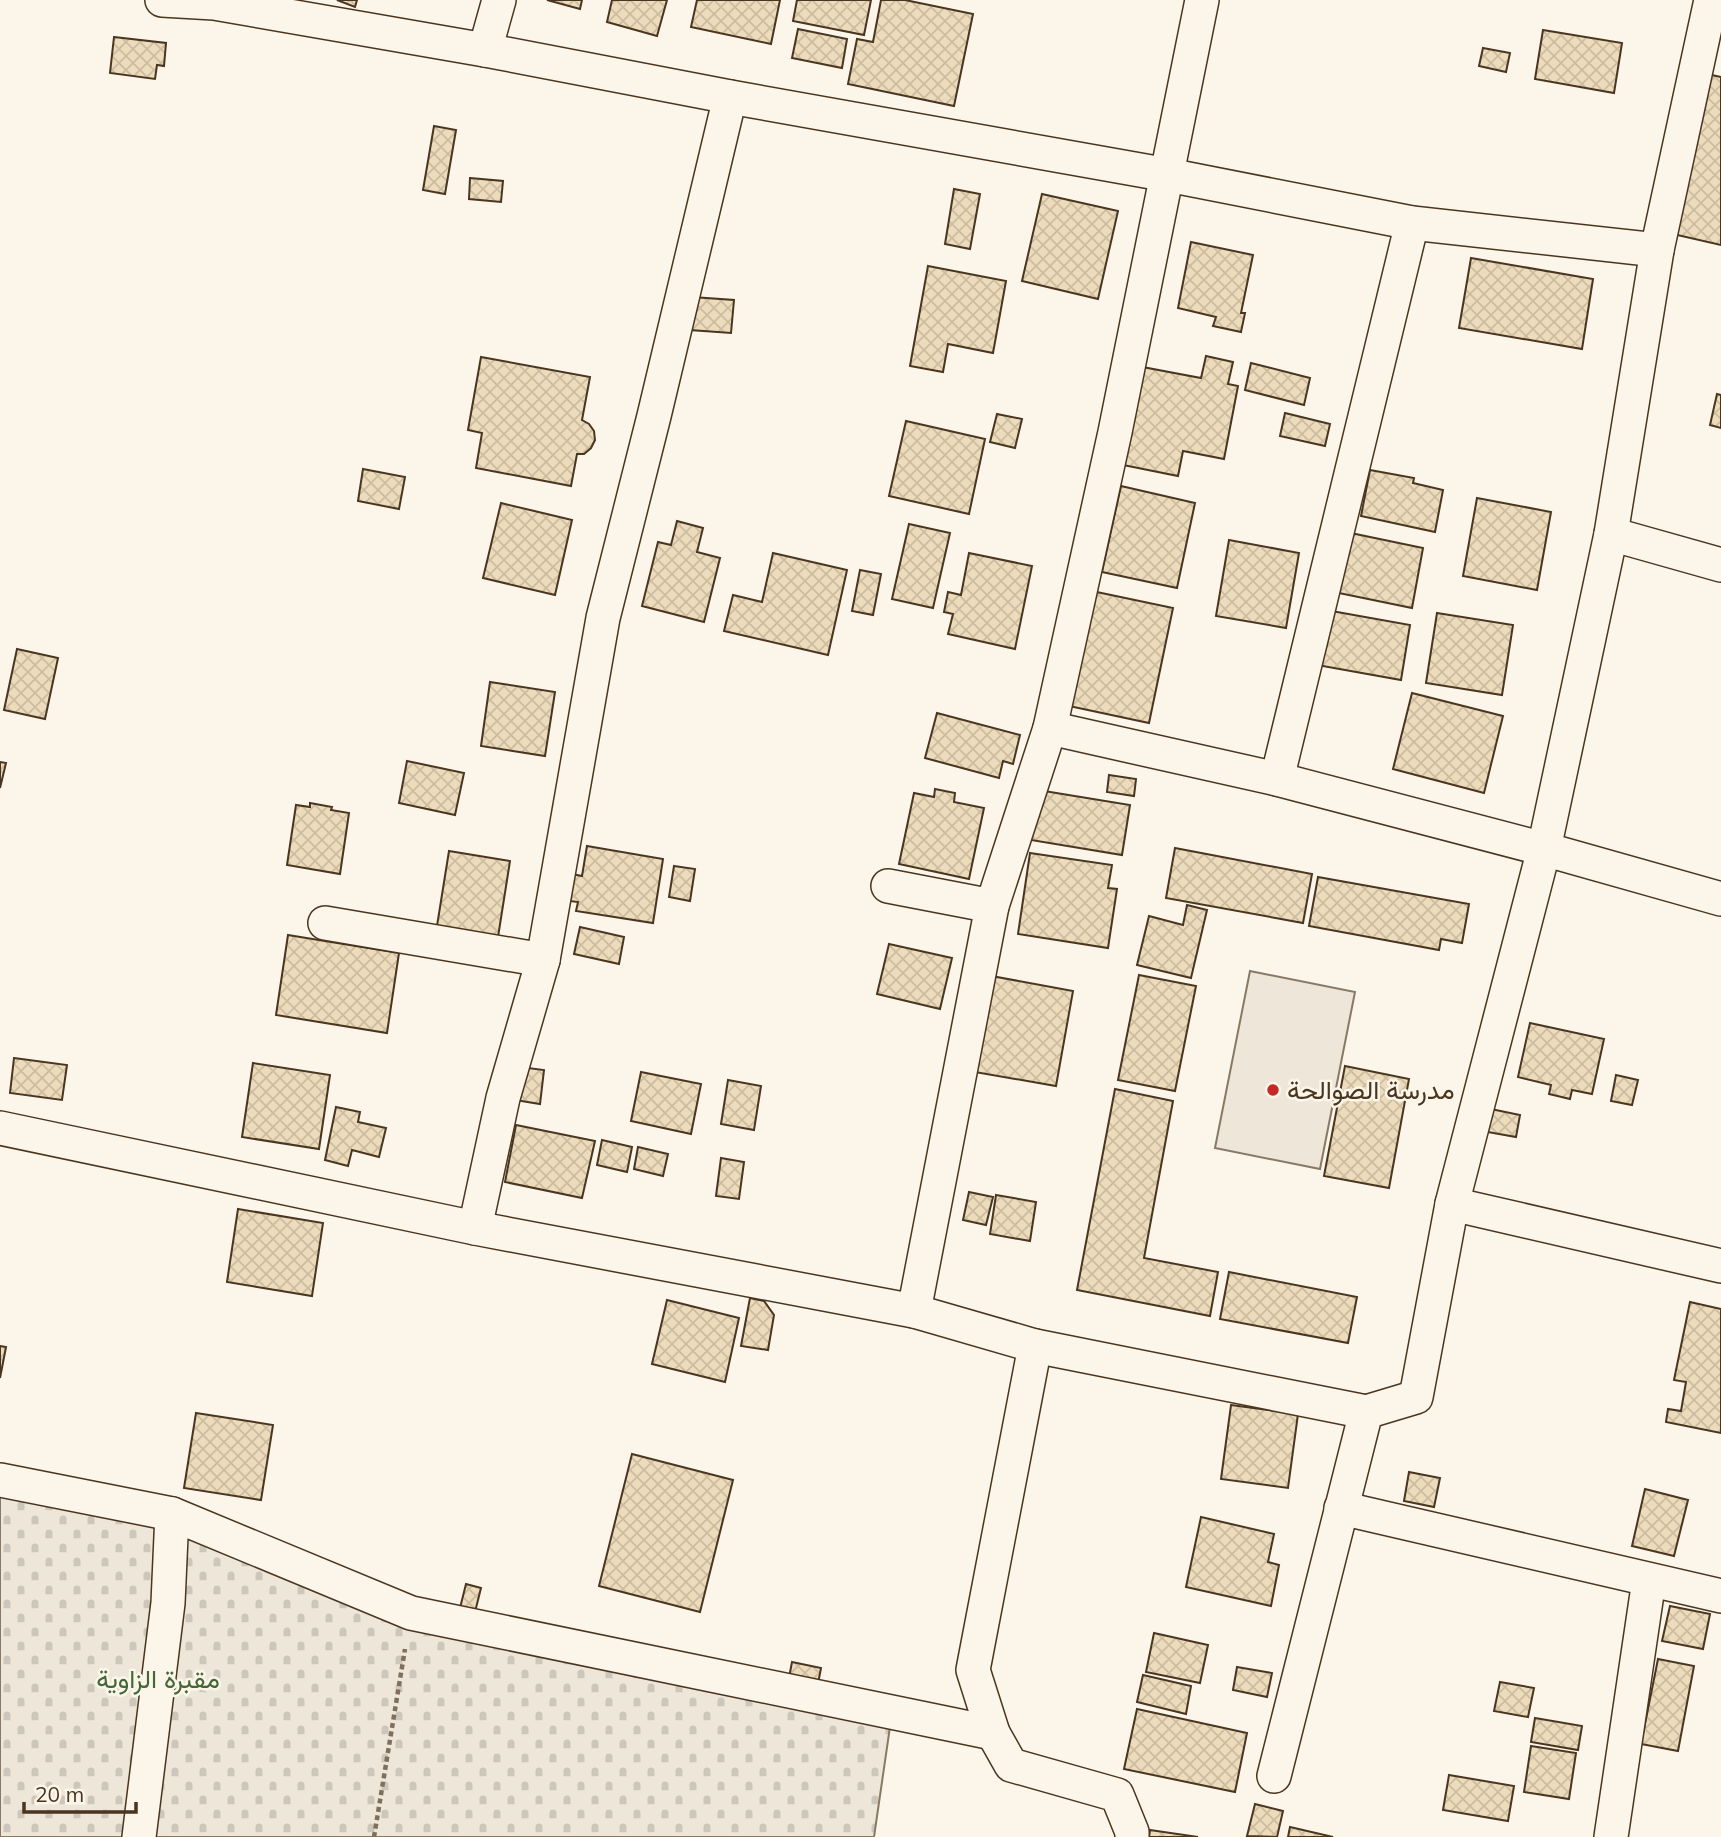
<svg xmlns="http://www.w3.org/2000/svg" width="1721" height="1837" viewBox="0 0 1721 1837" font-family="Mulish,Vazirmatn,sans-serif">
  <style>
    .cemetery { fill: url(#cemetery-stones); stroke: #887966; stroke-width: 2 }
    .pitch { fill: #ede6d9; stroke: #887966; stroke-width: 2 }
    .building { fill: url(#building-cross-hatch); stroke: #4a3520; stroke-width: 2 }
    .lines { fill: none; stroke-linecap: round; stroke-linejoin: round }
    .minor-casing { stroke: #4a3520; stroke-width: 36 }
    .path { stroke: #7f6f5c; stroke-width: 4.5; stroke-dasharray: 5 3.5; stroke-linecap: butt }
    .minor { stroke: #fbf6e9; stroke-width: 33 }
    .poi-dot { fill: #c62828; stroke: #fbf6e9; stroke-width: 2.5 }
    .labels { text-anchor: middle; stroke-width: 5; stroke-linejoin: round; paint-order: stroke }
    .poi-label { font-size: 26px; fill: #4a3520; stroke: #fbf6e9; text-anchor: start }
    .park-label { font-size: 26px; fill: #436837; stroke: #fbf6e9 }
  </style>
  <defs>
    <pattern id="cemetery-stones" width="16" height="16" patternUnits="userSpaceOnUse" patternTransform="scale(1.75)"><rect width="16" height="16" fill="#ede6d9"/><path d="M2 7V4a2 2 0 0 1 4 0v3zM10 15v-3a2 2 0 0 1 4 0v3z" fill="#cdc6ba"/></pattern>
    <pattern id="building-cross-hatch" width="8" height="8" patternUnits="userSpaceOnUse" patternTransform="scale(1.75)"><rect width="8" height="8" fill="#ecdcbc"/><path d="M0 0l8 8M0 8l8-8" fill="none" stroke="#ccbda1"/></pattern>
  </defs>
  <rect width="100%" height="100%" fill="#fbf6e9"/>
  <polygon class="cemetery" points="0,1476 172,1514 411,1613 892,1713 874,1837 0,1837"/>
  <polygon class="pitch" points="1250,971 1355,992 1320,1169 1215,1148"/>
  <g class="building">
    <polygon points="337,0 357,0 355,7"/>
    <polygon points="547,0 582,0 580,9"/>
    <polygon points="612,0 667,0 657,36 607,22"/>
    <polygon points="697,0 780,0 771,44 691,27"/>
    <polygon points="797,0 871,0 864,35 793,21"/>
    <polygon points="881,0 905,0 973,14 954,106 848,84 857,39 873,42"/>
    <polygon points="798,29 847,39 842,68 792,58"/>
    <polygon points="1543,30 1622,43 1614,93 1535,79"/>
    <polygon points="114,37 166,43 164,66 157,65 155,79 110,73"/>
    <polygon points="1483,48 1510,53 1506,72 1479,66"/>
    <polygon points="1707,74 1721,77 1721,245 1673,234"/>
    <polygon points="434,126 456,130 445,194 423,190"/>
    <polygon points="470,178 503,181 501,202 469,199"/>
    <polygon points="954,189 980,194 970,249 945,244"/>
    <polygon points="1042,194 1118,211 1098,299 1022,281"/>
    <polygon points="1191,242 1253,255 1241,313 1245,313 1241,332 1213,326 1216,317 1178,308"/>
    <polygon points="1471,258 1593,279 1582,349 1459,328"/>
    <polygon points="928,266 1006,281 993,353 948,344 943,372 910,366"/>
    <polygon points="692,297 734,300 731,333 690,330"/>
    <polygon points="1206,356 1233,362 1228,384 1238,386 1224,459 1183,451 1178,476 1118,464 1137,366 1201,378"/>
    <polygon points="481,357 590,377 582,420 589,424 594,431 595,440 591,448 584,454 577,454 571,486 476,468 482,433 468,430"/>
    <polygon points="1251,363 1310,378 1304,405 1245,390"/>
    <polygon points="1717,394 1721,395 1721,428 1710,425"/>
    <polygon points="1285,413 1330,424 1325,446 1280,436"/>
    <polygon points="997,414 1022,419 1015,448 990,442"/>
    <polygon points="906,421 985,439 969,514 889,496"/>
    <polygon points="363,469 405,477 399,509 358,501"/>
    <polygon points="1370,470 1414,478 1413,483 1443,490 1435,532 1361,516"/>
    <polygon points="1121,486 1195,503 1177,588 1102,572"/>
    <polygon points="1477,498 1551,512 1537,590 1463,576"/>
    <polygon points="501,503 572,520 555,595 483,578"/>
    <polygon points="677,521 703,528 697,552 720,558 704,622 642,606 658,542 671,545"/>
    <polygon points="909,524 950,533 933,608 892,599"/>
    <polygon points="1346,532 1423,548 1412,608 1334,592"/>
    <polygon points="1229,540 1299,553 1286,628 1216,616"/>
    <polygon points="773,553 847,570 828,655 724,631 733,595 762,602"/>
    <polygon points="969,553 1032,566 1015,649 948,634 953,614 944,612 948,592 961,595"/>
    <polygon points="860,570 881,574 873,615 852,611"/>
    <polygon points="1092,591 1173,608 1149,723 1069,706"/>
    <polygon points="1326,610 1410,625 1401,680 1317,665"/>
    <polygon points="1437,613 1513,625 1502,695 1426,683"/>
    <polygon points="17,649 58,658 45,719 4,710"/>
    <polygon points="490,682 555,692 545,756 481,746"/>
    <polygon points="1412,693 1503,716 1484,793 1393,769"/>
    <polygon points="937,713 1020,735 1013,764 1003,761 999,778 925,758"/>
    <polygon points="407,761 464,773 455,815 399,803"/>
    <polygon points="0,762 6,763 0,788"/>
    <polygon points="1109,775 1136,779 1134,796 1107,792"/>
    <polygon points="935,789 955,793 954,802 984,808 969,879 899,864 914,793 934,797"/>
    <polygon points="1038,790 1130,805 1122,855 1031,840"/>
    <polygon points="310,803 332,807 331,810 349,813 340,874 287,865 296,805 310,807"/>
    <polygon points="587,846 663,859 653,923 576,911 578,902 562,900 566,873 582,876"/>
    <polygon points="1175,848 1312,874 1303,923 1166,898"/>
    <polygon points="449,851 510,861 498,937 437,926"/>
    <polygon points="1030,853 1112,865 1108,888 1117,889 1108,948 1018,934"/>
    <polygon points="674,866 695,869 690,901 669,897"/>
    <polygon points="1318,877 1469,904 1462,943 1441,939 1439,950 1309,926"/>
    <polygon points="1187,905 1207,910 1191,978 1137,965 1149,916 1183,925"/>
    <polygon points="580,927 624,937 619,964 574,954"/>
    <polygon points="288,935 399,953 387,1033 276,1015"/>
    <polygon points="889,944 952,958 940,1009 877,994"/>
    <polygon points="986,975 1073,991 1056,1086 969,1071"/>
    <polygon points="1139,975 1196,986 1175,1091 1118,1080"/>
    <polygon points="1530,1023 1604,1039 1592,1094 1572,1090 1570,1099 1549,1094 1551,1085 1518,1077"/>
    <polygon points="14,1058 67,1065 62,1100 10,1093"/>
    <polygon points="253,1063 330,1075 319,1149 242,1137"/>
    <polygon points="1345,1066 1409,1079 1389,1188 1324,1176"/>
    <polygon points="520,1067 544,1070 540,1104 515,1100"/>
    <polygon points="641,1072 701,1084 691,1134 631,1121"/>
    <polygon points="1616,1075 1638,1080 1632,1105 1611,1101"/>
    <polygon points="728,1080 761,1086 754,1130 721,1124"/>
    <polygon points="1115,1089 1173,1101 1144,1258 1218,1272 1210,1316 1077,1290"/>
    <polygon points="336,1107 360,1112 358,1122 386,1128 379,1157 352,1150 348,1166 325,1160"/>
    <polygon points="1486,1108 1520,1115 1516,1137 1482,1131"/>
    <polygon points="516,1125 595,1141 582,1198 505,1182"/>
    <polygon points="602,1140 632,1147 627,1172 597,1165"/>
    <polygon points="638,1147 668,1154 663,1176 634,1169"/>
    <polygon points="721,1158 744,1162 739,1199 716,1196"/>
    <polygon points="969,1192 993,1197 986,1225 963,1220"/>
    <polygon points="996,1195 1036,1202 1030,1241 990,1234"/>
    <polygon points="238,1209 323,1223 312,1296 227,1282"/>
    <polygon points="1229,1272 1357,1297 1348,1343 1220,1319"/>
    <polygon points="750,1298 764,1301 774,1315 768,1350 741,1346"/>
    <polygon points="667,1300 739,1318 725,1382 652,1364"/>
    <polygon points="1690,1302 1721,1309 1721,1433 1666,1422 1668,1409 1681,1411 1686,1382 1674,1380"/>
    <polygon points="0,1346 6,1347 0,1378"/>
    <polygon points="1231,1405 1298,1414 1288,1488 1221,1479"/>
    <polygon points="196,1413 273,1425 261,1500 184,1488"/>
    <polygon points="632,1454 733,1480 700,1612 599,1586"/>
    <polygon points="1409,1472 1440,1478 1434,1507 1404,1501"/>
    <polygon points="1645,1489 1688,1500 1674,1556 1632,1546"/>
    <polygon points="1201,1517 1274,1534 1268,1562 1279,1565 1271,1606 1186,1587"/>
    <polygon points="466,1584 481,1588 475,1612 460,1608"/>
    <polygon points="1670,1606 1710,1614 1703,1649 1662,1641"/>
    <polygon points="1154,1633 1208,1645 1200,1683 1146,1672"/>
    <polygon points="1658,1659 1694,1666 1678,1751 1641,1744"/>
    <polygon points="792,1662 821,1668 817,1689 788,1683"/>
    <polygon points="1237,1667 1272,1673 1267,1697 1233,1690"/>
    <polygon points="1143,1675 1191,1686 1186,1714 1137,1702"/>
    <polygon points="1500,1682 1534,1688 1528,1717 1494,1711"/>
    <polygon points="1137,1709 1247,1733 1235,1792 1124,1769"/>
    <polygon points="1535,1718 1582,1726 1578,1750 1531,1742"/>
    <polygon points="1531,1746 1576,1753 1569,1799 1524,1792"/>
    <polygon points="1449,1775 1514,1786 1508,1821 1443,1810"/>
    <polygon points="1255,1804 1283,1811 1277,1837 1247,1836"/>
    <polygon points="1290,1827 1333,1837 1288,1837"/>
    <polygon points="1150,1830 1198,1837 1149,1837"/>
  </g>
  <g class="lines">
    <defs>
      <g id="minor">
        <polyline points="162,0 214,3 485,50 730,97 1168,175 1412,223 1657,250"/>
        <polyline points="485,50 499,0"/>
        <polyline points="1611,534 1721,565"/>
        <polyline points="1050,728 1277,779 1544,849 1721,899"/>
        <polyline points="1277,779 1412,223"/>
        <polyline points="888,886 992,906"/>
        <polyline points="325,923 543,960"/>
        <polyline points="0,1128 475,1228 914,1311 1035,1346 1366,1412"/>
        <polyline points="1452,1204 1721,1266"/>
        <polyline points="475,1228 503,1098 543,960 603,618 654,416 730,97"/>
        <polyline points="914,1311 992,906 1050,728 1115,432 1202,0"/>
        <polyline points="1035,1346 973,1670 993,1733 1011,1765 1117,1795 1132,1832 1132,1837"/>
        <polyline points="0,1480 172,1514"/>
        <polyline points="1341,1508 1721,1596"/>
        <polyline points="1274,1776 1366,1412 1416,1397 1452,1204 1544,849 1611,534 1657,250 1711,0"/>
        <polyline points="139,1837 168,1603 172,1514 411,1613 993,1733"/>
        <polyline points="1611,1837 1649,1580"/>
      </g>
    </defs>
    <use href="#minor" class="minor-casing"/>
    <polyline class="path" points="374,1837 405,1649"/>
    <use href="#minor" class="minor"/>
  </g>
  <circle class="poi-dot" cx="1273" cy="1090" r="7"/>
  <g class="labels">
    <g class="poi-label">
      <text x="1287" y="1099">مدرسة الصوالحة</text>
    </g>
    <g class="park-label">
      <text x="158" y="1688">مقبرة الزاوية</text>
    </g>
  </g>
  <path d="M24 1802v10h112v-10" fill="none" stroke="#4a3520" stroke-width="3.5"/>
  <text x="35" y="1802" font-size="21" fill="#4a3520" stroke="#fbf6e9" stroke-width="5" paint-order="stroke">20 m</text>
</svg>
